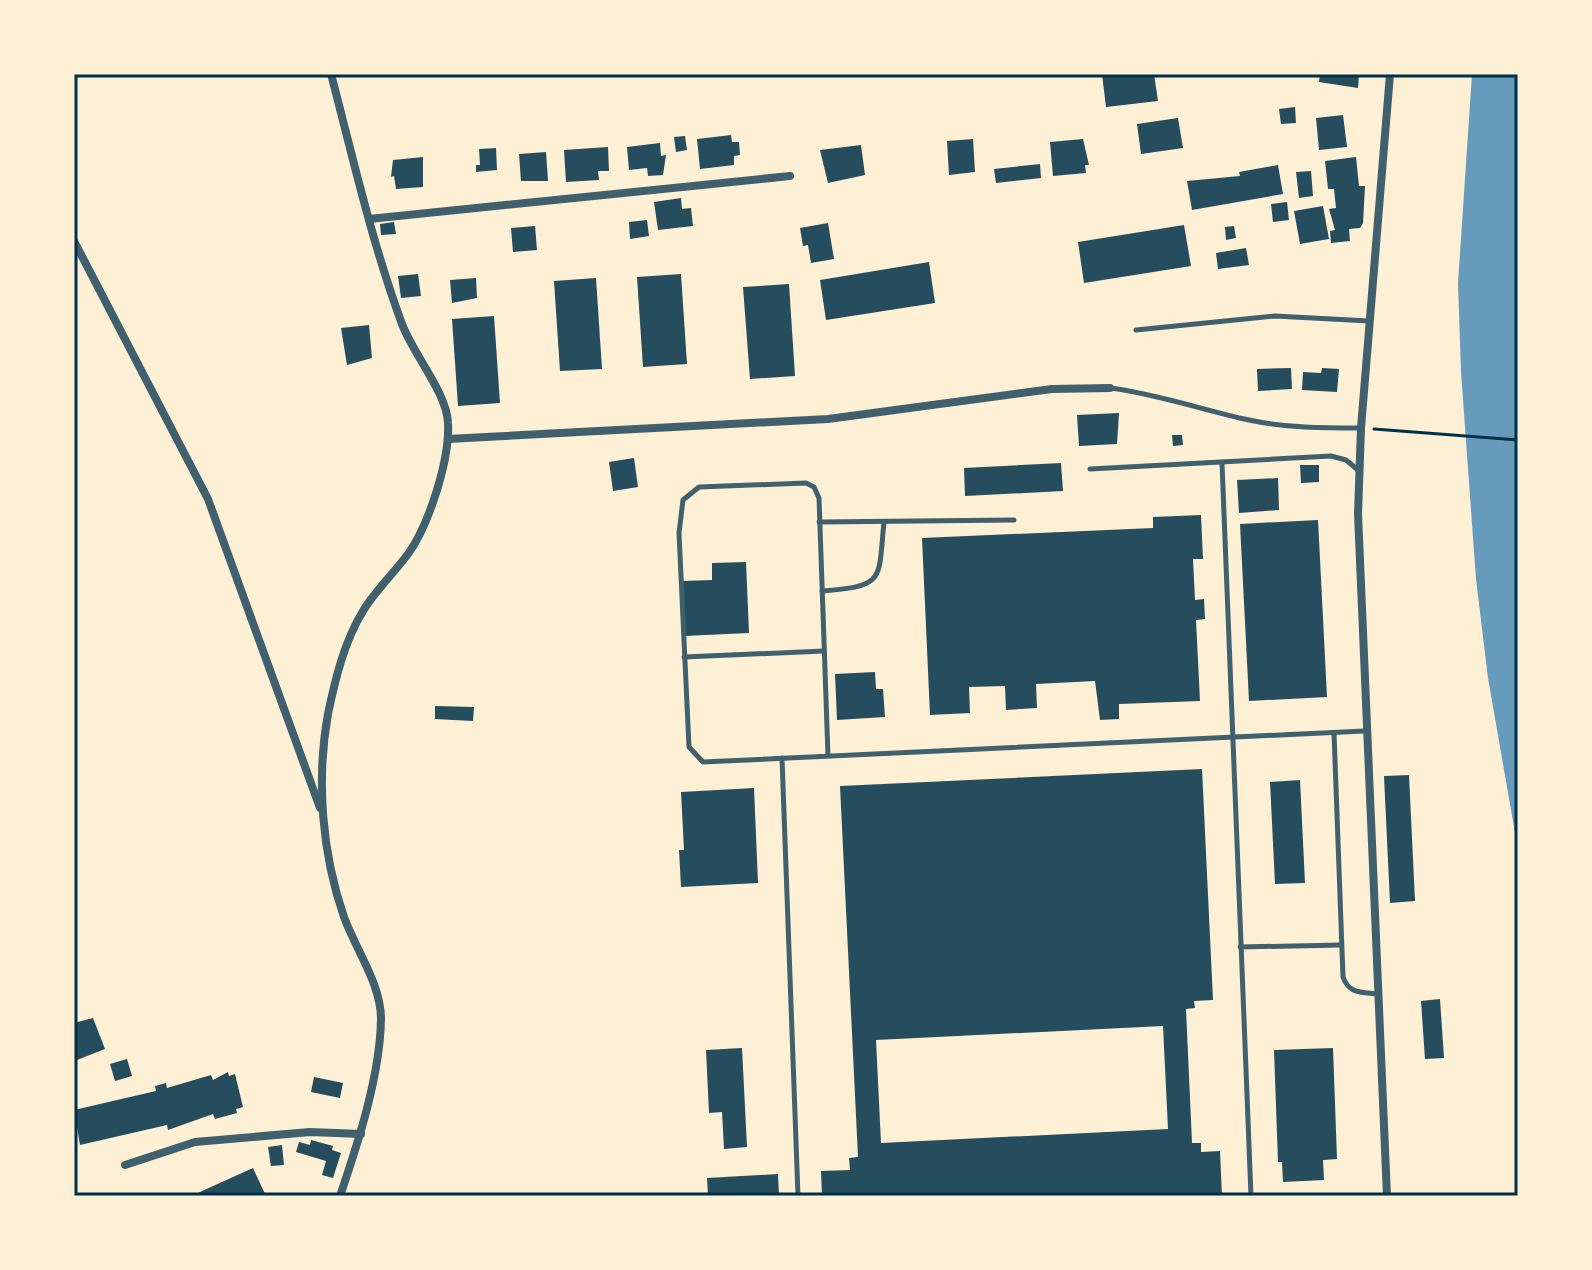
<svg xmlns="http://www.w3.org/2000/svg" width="1592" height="1270" viewBox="0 0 1592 1270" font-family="'Roboto Condensed',sans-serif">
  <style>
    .water { fill: #669bbc }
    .building { fill: #264d5e; fill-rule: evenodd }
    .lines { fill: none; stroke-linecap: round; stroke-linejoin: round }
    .path { stroke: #003049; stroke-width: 3 }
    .service { stroke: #3f606c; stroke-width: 5 }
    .minor { stroke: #3f606c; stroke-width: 8 }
    .neatline { fill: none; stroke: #003049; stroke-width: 3 }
  </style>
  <rect width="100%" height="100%" fill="#fdf0d5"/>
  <polygon class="water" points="1472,74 1518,74 1518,850 1488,678 1476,579 1461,372 1458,283"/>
  <g class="building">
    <polygon points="1102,74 1154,74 1158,101 1106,107"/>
    <polygon points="1320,74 1359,74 1358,88 1319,82"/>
    <polygon points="1295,107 1296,123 1281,124 1279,109"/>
    <polygon points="1343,115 1347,147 1319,150 1316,118"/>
    <polygon points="1178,118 1183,148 1141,154 1137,124"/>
    <polygon points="731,135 732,142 739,142 740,155 734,156 734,165 700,169 697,139"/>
    <polygon points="685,136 687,150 676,152 674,137"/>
    <polygon points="973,139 975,172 949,175 947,141"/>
    <polygon points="1083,139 1089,165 1085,165 1086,173 1053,176 1050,142"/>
    <polygon points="660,143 661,156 666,155 663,175 648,176 647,168 629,170 627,147"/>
    <polygon points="861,145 865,175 828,183 820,150"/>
    <polygon points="608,147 609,171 598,171 599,180 566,182 564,150"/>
    <polygon points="496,148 497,170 476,172 476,165 480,165 479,149"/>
    <polygon points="546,152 548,181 521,181 519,154"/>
    <polygon points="423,157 423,187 396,189 394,176 391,177 393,160"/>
    <polygon points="1356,157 1359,186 1365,186 1363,223 1360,228 1349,229 1350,241 1331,243 1330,231 1335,230 1329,209 1336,208 1334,189 1328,189 1325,161"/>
    <polygon points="1040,164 1041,178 996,183 994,169"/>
    <polygon points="1278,165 1283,194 1192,210 1187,181 1240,176 1239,172"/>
    <polygon points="1311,171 1313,196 1299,198 1296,172"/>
    <polygon points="681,198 682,209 691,208 693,226 658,230 654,202"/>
    <polygon points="1287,202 1289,220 1273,222 1271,204"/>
    <polygon points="1323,206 1329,239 1300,244 1294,211"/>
    <polygon points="647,220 649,236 630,239 629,222"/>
    <polygon points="394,222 396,234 381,235 380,224"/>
    <polygon points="828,223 834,259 811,263 808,245 803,246 800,228"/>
    <polygon points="1184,225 1191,266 1084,283 1078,242"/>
    <polygon points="535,226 537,250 513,252 511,228"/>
    <polygon points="1234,226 1236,238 1226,240 1225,227"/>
    <polygon points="1246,248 1249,265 1218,269 1216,253"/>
    <polygon points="929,262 935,303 826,320 820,280"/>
    <polygon points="418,274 421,296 401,298 398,276"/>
    <polygon points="681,274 687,364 643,367 637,277"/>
    <polygon points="476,278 477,298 452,303 450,280"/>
    <polygon points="596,278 602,369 560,371 554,281"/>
    <polygon points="789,284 795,376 750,379 743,287"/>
    <polygon points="494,316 500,403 458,406 452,319"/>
    <polygon points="369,325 372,358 347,365 341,328"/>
    <polygon points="1291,368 1292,389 1258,391 1257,369"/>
    <polygon points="1322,368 1339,369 1337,392 1302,390 1303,372 1321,373"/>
    <polygon points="1119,413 1117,444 1079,446 1077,415"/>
    <polygon points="1172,435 1182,435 1183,445 1173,446"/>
    <polygon points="634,458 638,487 613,491 609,462"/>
    <polygon points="1061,463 1063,491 965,496 964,468"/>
    <polygon points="1300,465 1319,465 1319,482 1301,483"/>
    <polygon points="1278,478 1279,510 1239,513 1237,480"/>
    <polygon points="1201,515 1203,559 1193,559 1195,600 1204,599 1205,619 1196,620 1200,701 1119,704 1119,719 1100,720 1095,681 1036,684 1037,708 1006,710 1005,686 969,687 970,713 930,715 922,538 1153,528 1153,517"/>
    <polygon points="1318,520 1327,697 1249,701 1240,524"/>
    <polygon points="746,562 749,633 684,636 682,581 712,580 712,563"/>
    <polygon points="875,672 876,689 883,689 885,717 837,720 835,674"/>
    <polygon points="435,706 474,707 473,721 435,719"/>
    <path d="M1202,769L1213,1000L1194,1001L1195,1008L1186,1009L1192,1143H1201V1152L1220,1151L1222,1196H822L821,1171L850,1170L849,1158L858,1157L840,786ZM1163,1026L1168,1129L881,1143L876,1040Z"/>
    <polygon points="1409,775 1415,901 1390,903 1384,776"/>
    <polygon points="1300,780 1305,883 1275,884 1270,782"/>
    <polygon points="754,788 758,883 681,887 679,850 684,850 681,792"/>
    <polygon points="1440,999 1444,1058 1425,1059 1421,1001"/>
    <polygon points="93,1018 105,1049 77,1060 74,1023"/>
    <polygon points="742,1048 747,1147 724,1149 722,1112 709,1113 706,1050"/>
    <polygon points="1333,1048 1337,1159 1323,1160 1324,1180 1283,1182 1282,1162 1278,1162 1274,1050"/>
    <polygon points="127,1059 132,1076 115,1081 110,1064"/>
    <polygon points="228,1072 229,1076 235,1074 243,1107 236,1109 237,1113 215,1119 213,1114 168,1130 167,1125 80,1145 74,1110 156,1091 155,1086 166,1083 167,1088 211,1075 213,1080"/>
    <polygon points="314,1077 343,1083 340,1098 311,1092"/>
    <polygon points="311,1140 333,1146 332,1150 341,1153 333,1178 322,1175 326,1161 296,1152 299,1142 310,1145"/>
    <polygon points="282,1145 284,1165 271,1166 268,1147"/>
    <polygon points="253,1168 266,1196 191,1196"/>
    <polygon points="778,1174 779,1196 708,1196 707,1178"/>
  </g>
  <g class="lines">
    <polyline class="path" points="1374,429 1518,440"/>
    <g class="service">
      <polyline points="1136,330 1275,316 1369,321"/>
      <path d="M1110,388C1158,394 1202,410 1249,420C1287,428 1323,428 1361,428"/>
      <polyline points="1222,463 1251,1196"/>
      <polyline points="1090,469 1331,456 1346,460 1358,470"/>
      <polyline points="819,522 1014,520"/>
      <path d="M822,591C886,586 878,581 884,522"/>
      <polyline points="684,657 824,651"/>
      <path d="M1334,733L1343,977C1349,994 1361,992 1378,994"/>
      <polyline points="828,756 819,498 814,487 806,483 699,487 683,500 679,533 689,747 703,762 1364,731"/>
      <polyline points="782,758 798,1196"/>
      <polyline points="1240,947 1341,945"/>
    </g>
    <g class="minor">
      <path d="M331,74C353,158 372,243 402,324C413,354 447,393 448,423C450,459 429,525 408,554C393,574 375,591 363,611C344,642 335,680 328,714C316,780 322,854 344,917C356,950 381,984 381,1019C380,1076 358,1143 340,1196"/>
      <polyline points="369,219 790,176"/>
      <polyline points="74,241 208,499 320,808"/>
      <polyline points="448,439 828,419 1052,389 1110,388"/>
      <polyline points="125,1165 195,1142 310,1132 361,1134"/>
      <polyline points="1387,1196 1358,514 1361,428 1390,74"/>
    </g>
  </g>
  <rect width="1592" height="1270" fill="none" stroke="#fdf0d5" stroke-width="152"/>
  <rect x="76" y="76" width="1440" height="1118" class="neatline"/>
</svg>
